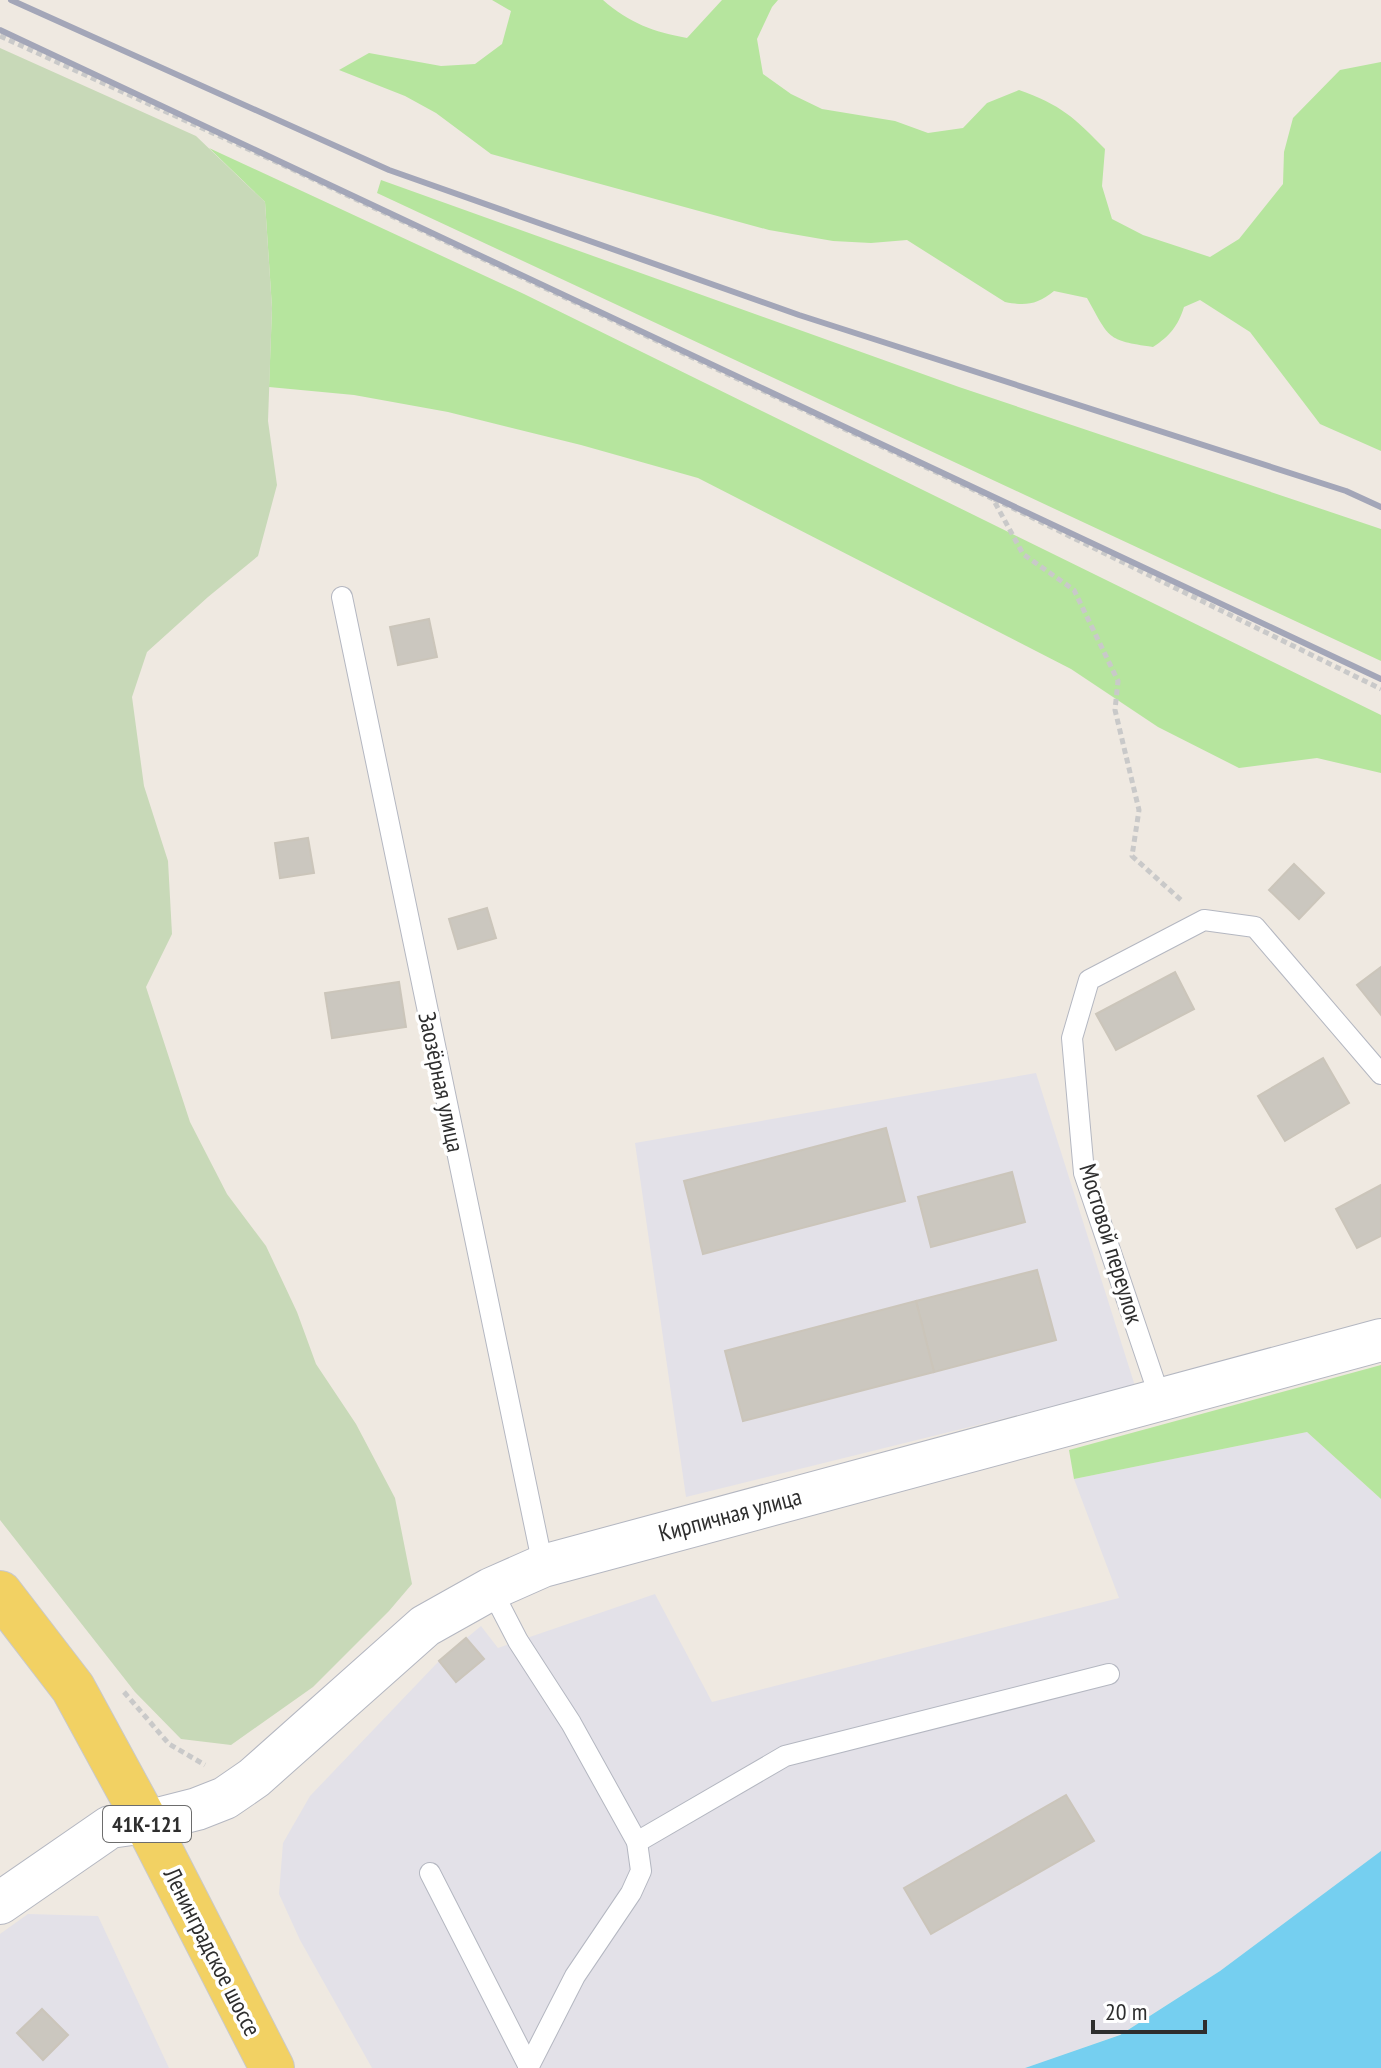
<svg xmlns="http://www.w3.org/2000/svg" width="1381" height="2068" viewBox="0 0 1381 2068" font-family="'PT Sans Narrow',sans-serif">
  <style>
    .industrial { fill: #e3e1e8 }
    .green { fill: #b6e59e }
    .cemetery { fill: #c8d9b8 }
    .water { fill: #75cff0 }
    .building { fill: #cbc7bf; stroke: #cbc5ba; stroke-width: 2 }
    .lines { fill: none; stroke-linecap: round; stroke-linejoin: round }
    .service-casing { stroke: #b4b7c1; stroke-width: 22 }
    .minor-casing { stroke: #b4b7c1; stroke-width: 44 }
    .primary-casing { stroke: #c9c9c9; stroke-width: 46 }
    .path { stroke: #c9c9c9; stroke-width: 5; stroke-dasharray: 6 4; stroke-linecap: butt }
    .service { stroke: #fff; stroke-width: 20 }
    .minor { stroke: #fff; stroke-width: 42 }
    .primary { stroke: #f2d163; stroke-width: 44 }
    .rail { stroke: #a3a6b8; stroke-width: 6 }
    .labels { text-anchor: middle; stroke-width: 7; stroke-linejoin: round; paint-order: stroke }
    .shield { fill: #fff; stroke: #6d6d6d; stroke-width: 2 }
    .shield-label { font-size: 22px; font-weight: bold; fill: #2e2e2e }
    .street-label { font-size: 24px; fill: #2e2e2e; stroke: #fff }
  </style>
  <rect width="100%" height="100%" fill="#efe9e1"/>
  <g class="industrial">
    <polygon points="1036,1073 1135,1386 686,1497 635,1143"/>
    <polygon points="1307,1432 1381,1499 1381,1851 1220,1971 1119,2035 1025,2068 372,2068 300,1940 279,1894 283,1843 310,1796 439,1661 481,1626 498,1648 655,1594 712,1702 1119,1598 1074,1479"/>
    <polygon points="28,1914 98,1916 169,2068 0,2068 0,1934"/>
  </g>
  <g class="green">
    <path d="M492,0H603C629,23 654,32 687,38L722,0H778L772,7L757,39L763,74L791,94L822,109L895,121L928,133L963,128L987,103L1019,90C1061,105 1074,117 1105,149L1102,186L1112,219L1143,235L1210,257L1239,239L1283,184L1284,152L1293,118L1340,70L1381,62V451L1320,424L1250,332L1200,300L1184,307C1178,326 1170,336 1153,347C1106,340 1110,339 1087,298L1054,291C1037,305 1025,306 1005,302L907,240L871,243L833,241L769,230L491,154L436,113L405,96L339,70L369,53L441,66L475,64L502,44L511,11Z"/>
    <polygon points="209,148 524,294 1381,715 1381,773 1317,758 1239,768 1158,727 1071,669 698,478 581,445 448,412 354,395 269,387 272,308 265,202"/>
    <polygon points="381,180 959,387 1381,529 1381,661 377,193"/>
    <polygon points="1381,1365 1381,1499 1307,1432 1074,1479 1069,1450"/>
  </g>
  <polygon class="cemetery" points="0,48 196,136 265,202 272,308 268,421 277,485 258,556 208,597 147,652 132,697 144,786 168,861 172,934 146,987 190,1122 227,1194 266,1246 297,1312 316,1364 356,1424 395,1498 412,1584 389,1611 313,1687 231,1745 181,1739 135,1692 0,1520"/>
  <polygon class="water" points="1381,1851 1381,2068 1025,2068 1120,2035 1220,1971"/>
  <g class="building">
    <polygon points="429,619 437,657 398,665 390,627"/>
    <polygon points="308,838 314,873 280,878 275,843"/>
    <polygon points="1294,864 1324,893 1299,919 1269,890"/>
    <polygon points="487,908 496,938 458,949 449,919"/>
    <polygon points="1381,967 1381,1015 1357,985"/>
    <polygon points="1175,972 1194,1009 1116,1050 1096,1014"/>
    <polygon points="399,982 406,1027 332,1038 325,993"/>
    <polygon points="1323,1058 1349,1103 1285,1141 1258,1096"/>
    <polygon points="886,1128 905,1201 703,1254 684,1181"/>
    <polygon points="1012,1172 1025,1222 931,1247 918,1197"/>
    <polygon points="1381,1185 1381,1236 1357,1248 1336,1209"/>
    <polygon points="1037,1270 1056,1340 934,1372 916,1301"/>
    <polygon points="916,1301 934,1372 743,1421 725,1351"/>
    <polygon points="466,1638 484,1659 456,1682 439,1661"/>
    <polygon points="1066,1795 1094,1841 931,1934 904,1888"/>
    <polygon points="42,2009 68,2035 43,2060 17,2033"/>
  </g>
  <g class="lines">
    <defs>
      <g id="service">
        <polyline points="342,597 543,1566"/>
        <polyline points="1161,1401 1084,1173 1072,1038 1089,980 1204,920 1255,927 1381,1074"/>
        <polyline points="491,1589 518,1641 571,1723 637,1842 641,1871 631,1893 575,1976 528,2068"/>
        <polyline points="637,1842 785,1756 1109,1674"/>
        <polyline points="430,1873 528,2065"/>
      </g>
      <polyline id="minor" points="0,1903 110,1827 146,1822 197,1809 225,1798 254,1778 425,1626 491,1589 543,1566 1381,1340"/>
      <polyline id="primary" points="0,1593 73,1688 146,1822 272,2068"/>
    </defs>
    <use href="#service" class="service-casing"/>
    <use href="#minor" class="minor-casing"/>
    <use href="#primary" class="primary-casing"/>
    <g class="path">
      <polyline points="0,36 283,165 993,499 1023,554 1074,590 1118,681 1115,710 1139,810 1132,856 1182,901"/>
      <polyline points="994,499 1381,689"/>
      <polyline points="124,1692 169,1744 205,1765"/>
    </g>
    <use href="#service" class="service"/>
    <use href="#minor" class="minor"/>
    <use href="#primary" class="primary"/>
    <g class="rail">
      <polyline points="11,0 389,170 799,315 1346,491 1381,507"/>
      <polyline points="0,30 1381,679"/>
    </g>
  </g>
  <g class="labels">
    <rect class="shield" x="103" y="1806" width="88" height="36" rx="6"/>
    <g class="shield-label">
      <text x="147" y="1832">41К-121</text>
    </g>
    <g class="street-label">
      <text transform="translate(441 1082) rotate(78)" y="8">Заозёрная улица</text>
      <text transform="translate(1111 1244) rotate(73)" y="8">Мостовой переулок</text>
      <text transform="translate(730 1515) rotate(-15)" y="8">Кирпичная улица</text>
      <text transform="translate(212 1952) rotate(63)" y="8">Ленинградское шоссе</text>
    </g>
  </g>
  <path d="M1093 2020v12h112v-12" fill="none" stroke="#2e2e2e" stroke-width="4"/>
  <text x="1105" y="2020" font-size="24" fill="#2e2e2e" stroke="#ffffff" stroke-width="6" paint-order="stroke">20 m</text>
</svg>
